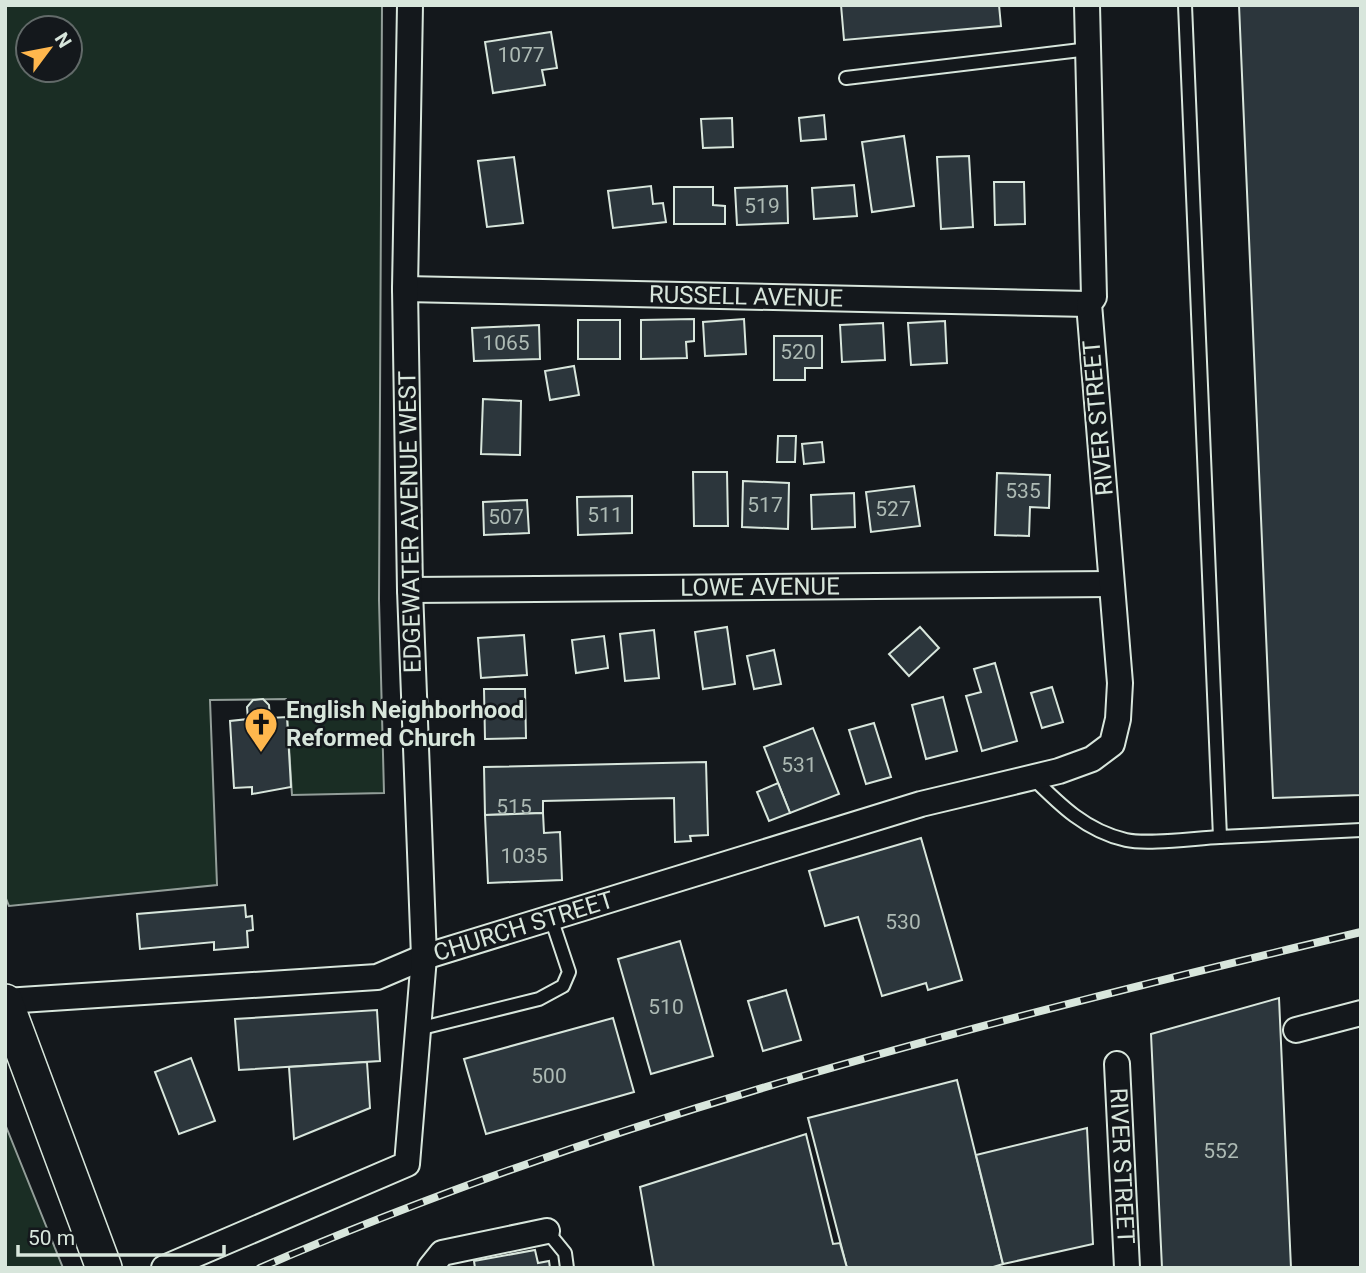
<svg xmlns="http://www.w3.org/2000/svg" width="1366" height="1273" viewBox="0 0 1366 1273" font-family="Roboto,sans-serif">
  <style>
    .green { fill: #1a2d24; stroke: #939e99; stroke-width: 2; fill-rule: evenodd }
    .building { fill: #2c363c; stroke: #d8e6dc; stroke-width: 2 }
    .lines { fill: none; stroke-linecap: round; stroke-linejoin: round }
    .service-casing { stroke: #d8e6dc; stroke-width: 16 }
    .minor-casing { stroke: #d8e6dc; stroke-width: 28 }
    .secondary-casing { stroke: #d8e6dc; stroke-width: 38 }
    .service { stroke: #14181c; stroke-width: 12 }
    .minor { stroke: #14181c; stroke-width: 24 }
    .secondary { stroke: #14181c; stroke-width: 35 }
    .rail-casing { stroke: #d8e6dc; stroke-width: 8 }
    .rail { stroke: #14181c; stroke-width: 5; stroke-dasharray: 16; stroke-linecap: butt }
    .labels { text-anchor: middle; stroke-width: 5; stroke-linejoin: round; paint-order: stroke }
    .number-label { font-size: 21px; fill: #adbab4 }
    .street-label { font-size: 24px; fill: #d8e6dc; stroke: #14181c }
    .poi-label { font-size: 24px; font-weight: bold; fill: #d8e6dc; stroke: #14181c; text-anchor: start }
  </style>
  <rect width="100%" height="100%" fill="#14181c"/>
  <g class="green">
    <path d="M5,5H382L379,600L384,793L292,795L286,699L210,700L217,885L9,906L5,896ZM28,28H70V70H28Z"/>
    <polygon points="5,1124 63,1268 5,1268"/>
  </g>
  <g class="building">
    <polygon points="841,5 999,5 1001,26 844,40"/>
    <polygon points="1239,5 1361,5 1361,795 1273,798"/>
    <polygon points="551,32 557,68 542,70 545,85 493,93 485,42"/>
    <polygon points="824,115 826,139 801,141 799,118"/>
    <polygon points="732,118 733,147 703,148 701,119"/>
    <polygon points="904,136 914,206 872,212 862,142"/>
    <polygon points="969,156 973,227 941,229 937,157"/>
    <polygon points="514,157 523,223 487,227 478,161"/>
    <polygon points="994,182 1024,182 1025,224 995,225"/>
    <polygon points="854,185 857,216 814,219 812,188"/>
    <polygon points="651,186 653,204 663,203 666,222 613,228 608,191"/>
    <polygon points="787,186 788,223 737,225 735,188"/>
    <polygon points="674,187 713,187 713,205 725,206 725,224 674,224"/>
    <polygon points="694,319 694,341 686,342 687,358 641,359 641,320"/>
    <polygon points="744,319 746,354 705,356 703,322"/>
    <rect x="578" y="320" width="42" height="39"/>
    <polygon points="945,321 947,363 911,365 908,323"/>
    <polygon points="883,323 885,360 842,362 840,325"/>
    <polygon points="539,325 540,359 474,361 472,328"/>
    <polygon points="774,336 822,336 822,368 805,368 805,380 774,380"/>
    <polygon points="574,366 579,395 550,400 545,371"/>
    <polygon points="483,399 521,401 520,455 481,454"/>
    <polygon points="778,436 796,436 795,462 777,462"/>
    <polygon points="822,442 824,462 804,464 802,444"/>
    <polygon points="693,472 727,472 728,526 694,526"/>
    <polygon points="997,473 1050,475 1049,508 1030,507 1029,536 995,535"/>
    <polygon points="743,481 789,483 788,529 742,527"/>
    <polygon points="914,486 920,526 871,532 866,492"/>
    <polygon points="854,493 855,527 812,529 811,495"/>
    <polygon points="632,496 632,533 578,535 577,497"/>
    <polygon points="527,500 529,533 484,535 483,502"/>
    <polygon points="727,627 735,684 703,689 695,632"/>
    <polygon points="920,627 939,648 909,676 889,654"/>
    <polygon points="654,630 659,678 625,681 620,634"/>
    <polygon points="524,635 527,675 481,678 478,638"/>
    <polygon points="604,636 608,668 576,673 572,640"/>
    <polygon points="774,650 781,684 754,689 747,656"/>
    <polygon points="995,663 1017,741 982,751 966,696 981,692 974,669"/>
    <polygon points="1052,687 1063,722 1042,728 1031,693"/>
    <polygon points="484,689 525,689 526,738 485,739"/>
    <polygon points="943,697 957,751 926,759 912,705"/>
    <polygon points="263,699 269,705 270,718 287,717 291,787 252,794 252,787 234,788 230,721 248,719 247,707 253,700"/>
    <polygon points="874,723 891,777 866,784 849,730"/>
    <polygon points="813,728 839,794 790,813 764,747"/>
    <polygon points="706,762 708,835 690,836 691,841 675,842 674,798 543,801 543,813 485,815 484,767"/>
    <polygon points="778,783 790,813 769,821 757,792"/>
    <polygon points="543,813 544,833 560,832 562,880 488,883 485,815"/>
    <polygon points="921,838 962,980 928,990 926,983 882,996 858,917 825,926 809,871"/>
    <polygon points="245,905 246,917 252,916 253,930 247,931 248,947 214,950 214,942 140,949 137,914"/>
    <polygon points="680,941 713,1056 651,1074 618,959"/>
    <polygon points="786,990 801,1040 763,1051 748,1001"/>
    <polygon points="1279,998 1291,1268 1162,1268 1151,1034"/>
    <polygon points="377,1010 380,1061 239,1070 235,1019"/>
    <polygon points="613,1018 634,1092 486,1134 464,1059"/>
    <polygon points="191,1058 215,1121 179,1134 155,1072"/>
    <polygon points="367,1062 370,1108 294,1139 289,1067"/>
    <polygon points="957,1080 1003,1264 990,1268 847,1268 808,1118"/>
    <polygon points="1087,1128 1093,1244 1003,1264 976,1155"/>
    <polygon points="806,1134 833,1244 840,1243 847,1268 654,1268 640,1187"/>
    <polygon points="535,1250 538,1263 549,1261 550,1268 475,1268 474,1261"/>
  </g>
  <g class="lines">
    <defs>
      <g id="service">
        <polyline points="1185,5 1220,837 1361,830"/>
        <polyline points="846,78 1089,49"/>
        <path d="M1032,777C1060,805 1086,831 1126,840C1148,845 1196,838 1220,837"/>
        <polyline points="418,1029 539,999 563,986 569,972 551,918"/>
        <polyline points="547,1231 565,1253 567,1268"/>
      </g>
      <g id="minor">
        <path id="s1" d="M405,289L1089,304"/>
        <path id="s2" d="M410,590L1111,584"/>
        <path id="s3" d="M5,1001L377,977L424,957L921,804L1059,771L1092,759L1112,744L1118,719L1120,683L1089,304L1094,297L1087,5"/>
        <polyline points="1296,1030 1361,1013"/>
        <path id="s4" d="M1117,1064L1127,1268"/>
        <polyline points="164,1268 407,1164 424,957 410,590 405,289 410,5"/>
        <polyline points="430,1268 442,1253 547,1231"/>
      </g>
      <polyline id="secondary" points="5,1002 104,1268"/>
    </defs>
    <use href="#service" class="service-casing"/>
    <use href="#minor" class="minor-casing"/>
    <use href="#secondary" class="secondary-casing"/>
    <use href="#service" class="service"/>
    <use href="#minor" class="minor"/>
    <use href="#secondary" class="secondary"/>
    <defs>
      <path id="rail" d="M260,1268C613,1115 988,1021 1361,932"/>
    </defs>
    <use href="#rail" class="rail-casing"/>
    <use href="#rail" class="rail"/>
  </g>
  <defs>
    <symbol id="church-pin" viewBox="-11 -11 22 30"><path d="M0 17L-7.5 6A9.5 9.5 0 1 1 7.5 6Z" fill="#ffb74d" stroke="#14181c"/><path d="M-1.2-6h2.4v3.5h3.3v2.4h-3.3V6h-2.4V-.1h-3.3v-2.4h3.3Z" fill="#111"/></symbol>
  </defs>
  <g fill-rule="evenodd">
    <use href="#church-pin" x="242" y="705" width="38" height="52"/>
  </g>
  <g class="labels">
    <g class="number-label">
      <text x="521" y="62">1077</text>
      <text x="762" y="213">519</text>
      <text x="506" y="350">1065</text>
      <text x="798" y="359">520</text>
      <text x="1023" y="498">535</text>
      <text x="765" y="512">517</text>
      <text x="893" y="516">527</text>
      <text x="605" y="522">511</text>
      <text x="506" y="524">507</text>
      <text x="799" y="772">531</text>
      <text x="514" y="814">515</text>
      <text x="524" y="863">1035</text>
      <text x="903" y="929">530</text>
      <text x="666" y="1014">510</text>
      <text x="549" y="1083">500</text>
      <text x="1221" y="1158">552</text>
    </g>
    <g class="street-label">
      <text dy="8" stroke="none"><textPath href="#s1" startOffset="341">RUSSELL AVENUE</textPath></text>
      <text transform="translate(1098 418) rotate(-95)" y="8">RIVER STREET</text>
      <text transform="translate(410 522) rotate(-91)" y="8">EDGEWATER AVENUE WEST</text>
      <text dy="8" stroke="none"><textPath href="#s2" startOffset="350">LOWE AVENUE</textPath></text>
      <text dy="8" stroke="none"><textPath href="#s3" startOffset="528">CHURCH STREET</textPath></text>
      <text dy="8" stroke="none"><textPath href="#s4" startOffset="102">RIVER STREET</textPath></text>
    </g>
    <g class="poi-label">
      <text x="286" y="718">English Neighborhood<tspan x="286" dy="28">Reformed Church</tspan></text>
    </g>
  </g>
  <rect width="1366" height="1273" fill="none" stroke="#d8e6dc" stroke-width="14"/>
  <g transform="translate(49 49) rotate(58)"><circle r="33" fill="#14181c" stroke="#626a69" stroke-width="2"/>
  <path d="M0-5L12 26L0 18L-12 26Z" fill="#ffb74d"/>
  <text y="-10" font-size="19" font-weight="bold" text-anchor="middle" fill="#d8e6dc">N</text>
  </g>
  <path d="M18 1245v10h206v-10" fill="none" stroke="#d8e6dc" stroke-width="3.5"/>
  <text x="28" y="1245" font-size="21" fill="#d8e6dc" stroke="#14181c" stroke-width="5" paint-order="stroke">50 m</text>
</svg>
